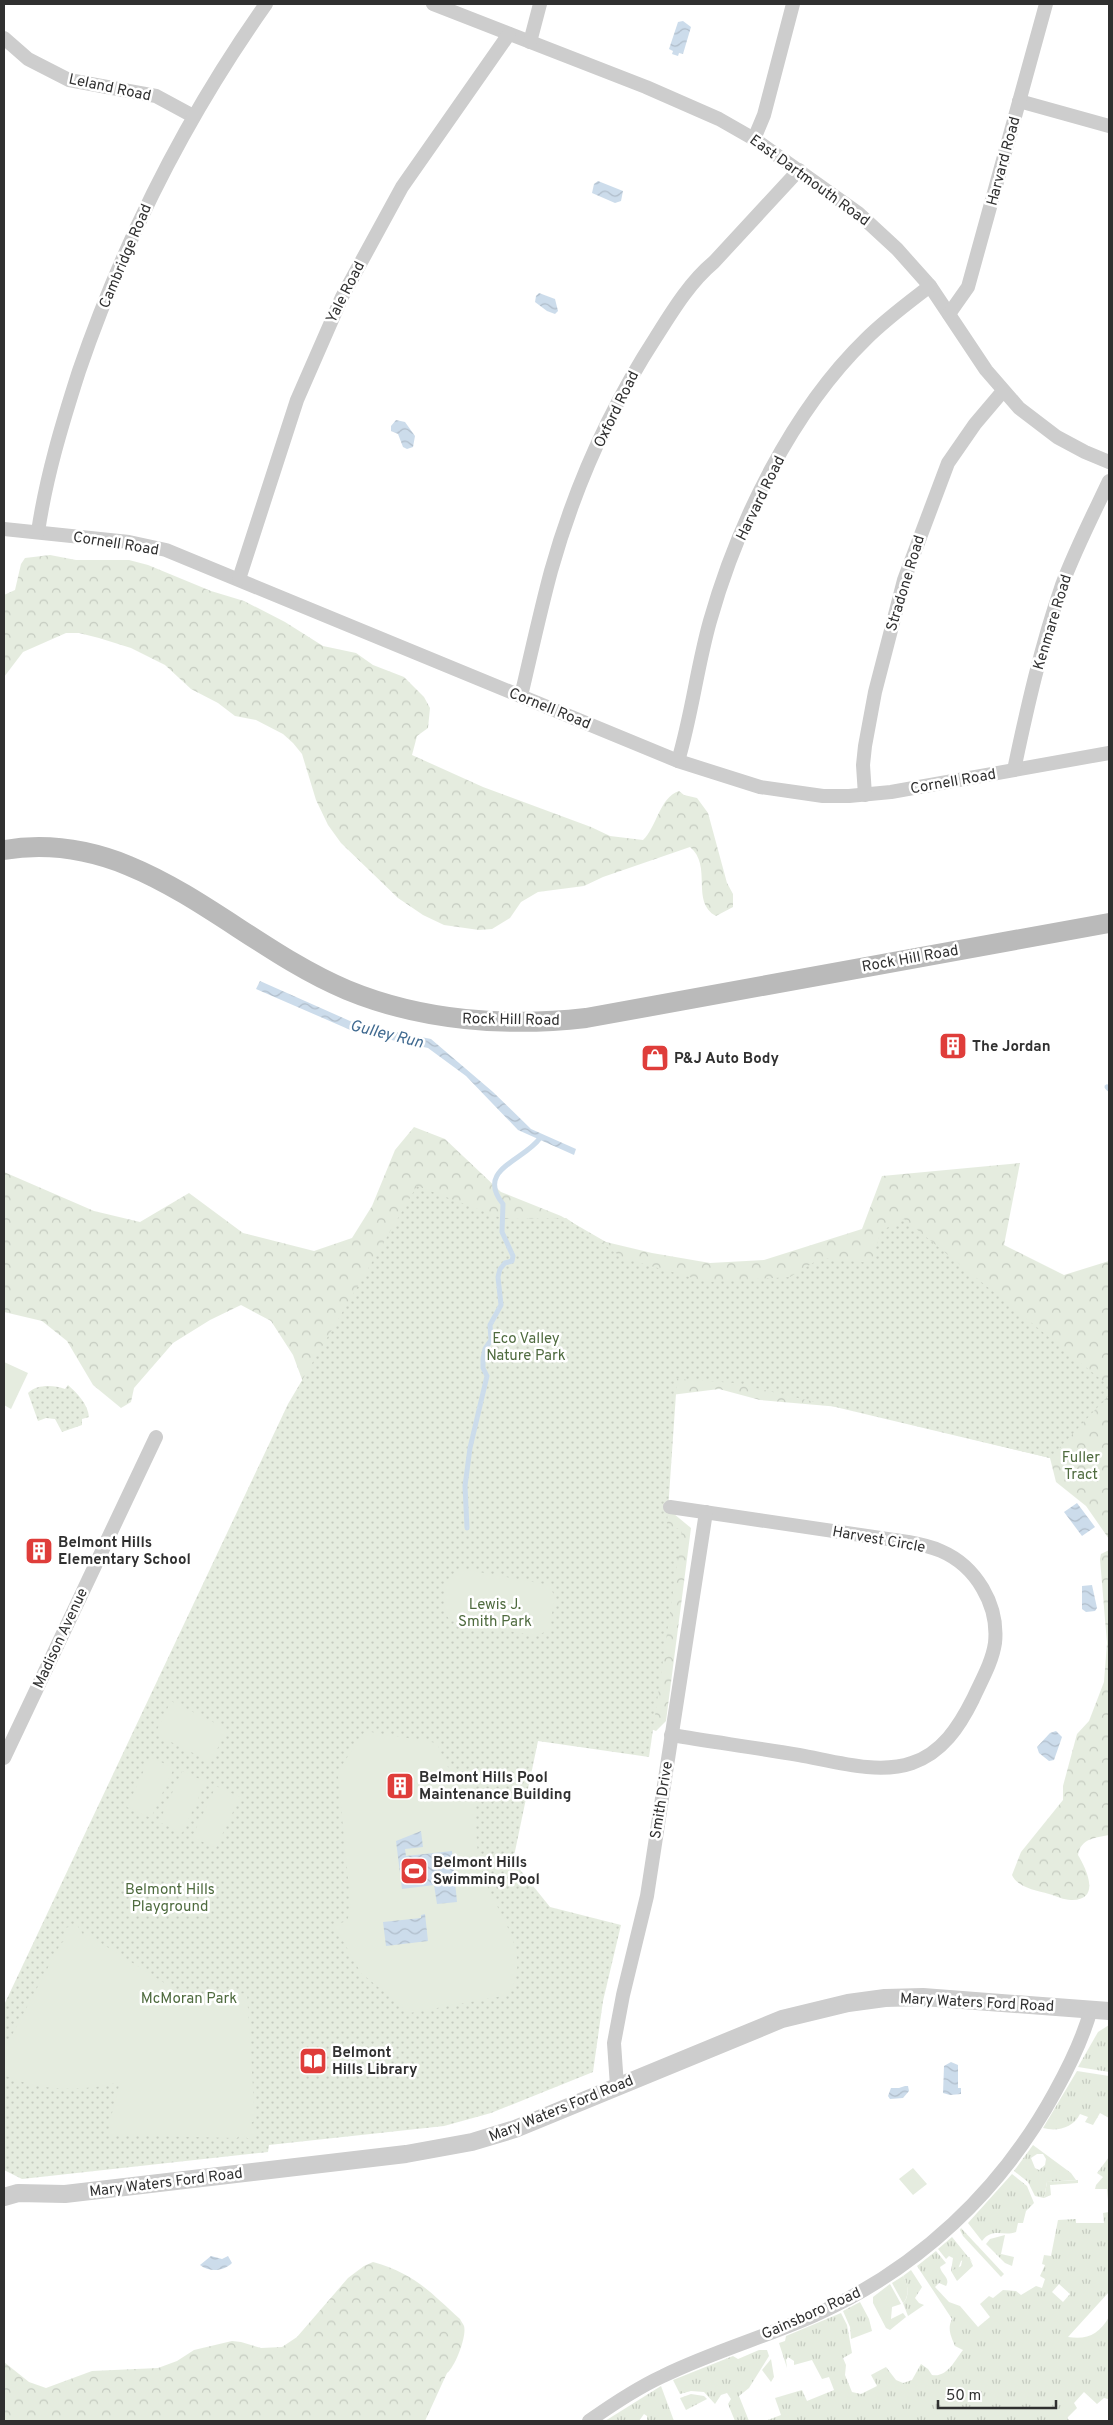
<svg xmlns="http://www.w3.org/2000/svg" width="1113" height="2425" viewBox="0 0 1113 2425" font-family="Overpass,sans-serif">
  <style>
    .grass { fill: url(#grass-tufts); fill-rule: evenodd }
    .forest { fill: url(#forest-crowns) }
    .park { fill: url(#park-dots) }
    .garden { fill: #e5ecdf }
    .water { fill: url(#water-waves) }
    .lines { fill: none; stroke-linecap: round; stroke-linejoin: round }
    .stream { stroke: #ccdceb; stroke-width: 5 }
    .minor { stroke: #cdcdcd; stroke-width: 14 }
    .tertiary { stroke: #cdcdcd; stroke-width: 18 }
    .secondary { stroke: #bababa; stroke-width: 20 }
    .labels { text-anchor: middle; stroke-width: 5; stroke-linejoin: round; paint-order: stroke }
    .street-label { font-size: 15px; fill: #303030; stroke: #fff }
    .poi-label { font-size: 15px; font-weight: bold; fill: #303030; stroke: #fff; text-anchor: start }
    .park-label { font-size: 15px; fill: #4f6b3f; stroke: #fff }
    .water-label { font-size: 16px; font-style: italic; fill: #406a90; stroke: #fff }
  </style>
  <defs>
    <pattern id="grass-tufts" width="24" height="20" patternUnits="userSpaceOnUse" patternTransform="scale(1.25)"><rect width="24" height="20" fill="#e5ecdf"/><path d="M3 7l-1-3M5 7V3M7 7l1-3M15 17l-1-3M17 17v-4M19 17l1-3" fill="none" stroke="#c5cbc0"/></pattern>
    <pattern id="forest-crowns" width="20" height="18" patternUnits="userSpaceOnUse" patternTransform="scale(1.25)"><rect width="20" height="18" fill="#e5ecdf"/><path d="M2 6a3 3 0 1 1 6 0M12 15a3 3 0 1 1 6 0" fill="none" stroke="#c5cbc0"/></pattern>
    <pattern id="park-dots" width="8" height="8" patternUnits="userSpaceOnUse" patternTransform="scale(1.25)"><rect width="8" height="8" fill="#e5ecdf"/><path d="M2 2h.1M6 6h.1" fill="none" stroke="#c5cbc0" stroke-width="1.8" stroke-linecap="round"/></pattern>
    <pattern id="water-waves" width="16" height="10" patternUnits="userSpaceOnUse" patternTransform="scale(1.25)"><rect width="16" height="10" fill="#ccdceb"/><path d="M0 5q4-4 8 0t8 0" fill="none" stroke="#b0bdca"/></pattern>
  </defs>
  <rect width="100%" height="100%" fill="#fff"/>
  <g class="grass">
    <polygon points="1109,2025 1109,2072 1078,2067 1098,2032"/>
    <path d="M1077,2071L1109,2076V2118L1100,2113L1093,2125L1085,2122L1088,2117L1080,2114C1073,2128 1057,2132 1043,2128Z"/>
    <path d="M1033,2145L1071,2173L1076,2180L1047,2182L1044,2198L1035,2196L1028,2182L1014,2171ZM1037,2154H1043L1046,2159L1045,2165L1039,2170L1035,2168L1031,2158Z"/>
    <path d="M1109,2157V2292L1068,2337C1088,2340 1099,2334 1109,2317L1108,2399L1104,2398L1097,2404L1084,2392L1074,2403L1077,2408L1067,2418L1070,2421H765L781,2415L775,2398L802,2390L807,2401L834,2390L829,2377L822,2379L812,2360L794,2365V2361L788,2357L786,2360L787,2368L779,2343L785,2341L786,2336L841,2313L847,2325L852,2353L843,2358L846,2365L845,2375L852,2392L861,2394L877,2386L871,2375L886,2367L896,2380L903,2383L912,2380L921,2364L928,2369L932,2375C947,2378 955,2360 963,2350L955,2346C951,2336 947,2329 952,2319L917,2266L936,2251L946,2263L940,2267C941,2274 951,2278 946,2286L939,2283L935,2287L949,2302L960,2306L978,2327L990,2317L980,2304L989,2296L993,2298L1003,2290L1016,2291L1021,2295L1036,2286L1042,2288L1045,2279L1040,2276L1045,2265L1042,2264L1044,2255L1051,2256L1058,2220L1076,2219V2223H1104L1103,2213L1109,2212L1107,2189H1095L1096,2185L1103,2177L1097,2173ZM1059,2284L1070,2294L1063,2302L1052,2292Z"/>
    <path d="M1012,2174L1027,2186L1034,2203L1026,2211L1023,2223H1018L1016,2232C1003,2237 993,2227 982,2241L968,2223Z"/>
    <polygon points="961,2228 1004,2274 1001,2277 963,2236 960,2230"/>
    <polygon points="1005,2235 1001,2254 1014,2257 1012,2266 1005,2263 986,2244 990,2239"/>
    <polygon points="952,2237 973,2263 969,2257 961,2261 958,2269 951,2271 953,2258 949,2256 946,2259 938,2249"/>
    <path d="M911,2270L922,2287L915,2298L919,2303L924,2305L908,2316L903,2303C910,2297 908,2283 903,2276Z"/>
    <polygon points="860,2302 869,2319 872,2331 851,2339 850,2327 843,2311"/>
    <polygon points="759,2350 767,2350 769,2356 749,2388 739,2396 749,2421 735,2421 728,2404 731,2399 727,2393 721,2395 715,2404 704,2392 691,2391 680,2394 673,2380 733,2356 738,2359"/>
    <polygon points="661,2386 674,2421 647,2421 647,2416 644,2414 639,2421 605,2421"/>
    <polygon points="691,2394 704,2396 707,2399 686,2410 680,2398"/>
  </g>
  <g class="forest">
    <path d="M50,555L76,560H129L148,565L211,591L244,601L285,622L323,646L356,653L373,665L404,677L424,697L430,708L428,728L417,736L412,755L483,787L591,827L610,836L643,840C657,827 659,798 679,791L684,795L697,798L708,813L727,883L733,894V907L716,916C690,902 713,866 690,847L603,877L584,886L538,892L521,902L510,918L492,929L479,930L444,925L423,915L398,898L341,843L328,825L316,800L302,754L293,743L283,734L256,720L235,716L218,703L191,689L165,665L131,648L99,638L79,633H66L23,652L4,677V595L15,590L21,564L25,558Z"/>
    <polygon points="414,1127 445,1139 501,1192 561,1216 606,1242 652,1253 710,1263 764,1260 862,1229 882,1176 1020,1163 1004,1245 1064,1275 1109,1261 1109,1539 1086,1506 1056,1482 1050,1458 840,1407 760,1400 719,1389 671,1395 672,1453 662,1504 691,1528 666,1721 656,1731 640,1725 303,1382 293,1355 271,1321 241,1305 210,1320 173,1343 134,1388 131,1402 121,1408 93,1385 67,1341 42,1321 4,1312 4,1172 94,1211 140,1222 189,1193 243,1233 314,1251 352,1238 372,1206 395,1150"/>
    <path d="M1109,1550V1835C1095,1838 1081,1838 1078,1855C1086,1868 1102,1901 1071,1900C1064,1900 1056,1896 1049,1894C1036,1890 1018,1888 1012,1875L1021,1852L1063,1800V1786L1077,1734L1089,1721L1104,1682L1107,1643L1100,1559L1101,1554Z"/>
    <path d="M373,2262C415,2274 429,2291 460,2319C461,2321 463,2324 464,2326C467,2336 455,2367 447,2373L425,2421H4V2362L29,2382L46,2388L92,2371L158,2368L177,2361L194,2350L232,2341L241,2342L261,2348L282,2347L297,2337L348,2278L364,2266Z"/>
  </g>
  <g class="park">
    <polygon points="417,1186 504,1219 566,1218 623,1258 707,1282 790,1277 821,1258 871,1263 881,1231 904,1219 1109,1386 1109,1395 1050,1458 735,1383 677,1379 667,1525 682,1530 649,1757 538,1741 513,1861 550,1907 621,1925 603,2001 593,2072 491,2113 444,2126 269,2145 268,2152 22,2179 4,2170 4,2005 288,1404"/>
    <path d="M68,1385C77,1393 88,1404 89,1417L82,1419V1425L62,1432L55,1419L46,1418L38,1421L28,1393C37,1384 54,1385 65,1389Z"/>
  </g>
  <g class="garden">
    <polygon points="4,1362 28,1373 11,1409 4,1405"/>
    <path d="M463,1569L549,1585L555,1597L549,1630L536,1636L450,1620C438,1608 444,1571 463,1569Z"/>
    <polygon points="171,1701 227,1729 211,1762 155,1734"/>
    <path d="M365,1731L437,1743L446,1765L475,1791C476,1816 475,1841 480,1865C490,1908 537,1950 508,1995L410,2013L361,1973L334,1925L347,1921L351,1909L338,1775L342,1765Z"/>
    <polygon points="150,1757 174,1768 151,1818 127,1807"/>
    <polygon points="182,1771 206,1782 182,1833 159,1822"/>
    <polygon points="216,1786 240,1797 216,1848 192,1837"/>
    <path d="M77,1925L84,1936L88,1935L198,2004L229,1995L247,1993L255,2120L251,2123L258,2132L250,2140L241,2134L237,2138L110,2135L111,2117L120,2082C82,2092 41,2092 4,2075V2050L61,1943L65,1941V1928Z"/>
    <polygon points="913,2168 927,2184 913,2195 899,2179"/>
    <polygon points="1078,2180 1078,2183 1050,2185 1051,2195 1044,2198 1047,2182"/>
    <polygon points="963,2256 969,2257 973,2266 957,2281 951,2271 961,2266"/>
    <path d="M903,2276C908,2283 910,2296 903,2303L892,2283Z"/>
    <polygon points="890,2284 901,2304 892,2307 891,2319 903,2313 906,2317 890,2330 886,2328 873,2303 873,2297"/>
    <polygon points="771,2359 774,2377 771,2382 762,2370"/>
  </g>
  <g class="water">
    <polygon points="683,21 691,27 683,54 679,53 678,56 672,54 673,51 669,49 678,22"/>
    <polygon points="598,181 623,191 621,201 615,203 592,193 594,184"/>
    <polygon points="539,293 555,299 558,311 555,314 547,311 535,302 536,296"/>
    <polygon points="396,420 405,422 415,436 413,447 407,449 403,447 398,434 391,431 391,426"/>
    <polygon points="260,981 359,1025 431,1039 493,1092 531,1129 576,1149 574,1155 518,1130 466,1076 428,1048 355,1032 256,989"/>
    <polygon points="1077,1503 1095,1527 1082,1536 1064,1512"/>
    <polygon points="1092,1585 1097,1608 1095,1611 1086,1612 1082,1609 1082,1586"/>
    <polygon points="1056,1731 1062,1737 1054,1760 1049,1761 1039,1753 1037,1747 1050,1733"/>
    <polygon points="421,1831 423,1847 405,1849 406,1856 452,1851 457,1902 437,1904 434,1885 402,1889 396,1841"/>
    <polygon points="425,1914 428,1941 386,1946 383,1922 421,1918 421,1915"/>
    <polygon points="951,2062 958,2065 958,2088 961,2088 961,2094 950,2095 943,2093 944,2066"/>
    <polygon points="905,2086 908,2086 909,2091 903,2098 890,2099 888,2096 891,2088 899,2088"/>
    <path d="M211,2256L222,2259L228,2256L232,2263C223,2272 209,2272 200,2265Z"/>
  </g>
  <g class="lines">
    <g class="stream">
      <polyline points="1107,1087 1109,1089"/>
      <path d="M467,1528L465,1486L470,1448L487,1376L483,1368V1358L485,1349L491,1340L490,1325L501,1305L498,1277L500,1269L505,1263L512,1261L513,1256L502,1232L503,1204C475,1169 524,1161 540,1138"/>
    </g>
    <g class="minor">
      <polyline points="433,4 646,87 719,119 754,139 858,213 897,249 930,286 986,370 1019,408 1057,437 1085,452 1109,462"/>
      <polyline points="4,38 28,59 69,80 156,96 193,116"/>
      <polyline points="530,42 540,4"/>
      <polyline points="1019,101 1109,126"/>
      <polyline points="754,139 764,115 793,4"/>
      <polyline points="949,314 968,287 1046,4"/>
      <polyline points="4,529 129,542 166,550 678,761 760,787 823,796 849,796 891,792 1109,753"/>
      <path d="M38,532C46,477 62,424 79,371C124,240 186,117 266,4"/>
      <polyline points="239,579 297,400 342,297 402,187 509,34"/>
      <path d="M521,696C531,654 540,612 551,571C574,489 610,408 656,337C673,310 690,282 714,262L799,170"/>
      <path d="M678,761C692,714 697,667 710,621C738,522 792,411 866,339C886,319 908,303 930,286"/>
      <path d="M1014,770C1027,708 1041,646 1062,585C1075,550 1093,515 1109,481"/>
      <polyline points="865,795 863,765 865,746 875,692 904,580 948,463 975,424 1003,391"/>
      <path d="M670,1507L908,1542C919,1544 930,1546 941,1551C976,1566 999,1605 995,1643C992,1663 981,1681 973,1699C959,1727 942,1753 912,1763C878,1775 833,1761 799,1755C757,1748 714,1742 671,1735"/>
      <polyline points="4,1758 156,1437"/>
      <polyline points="617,2086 614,2043 623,1995 647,1896 706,1512"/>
      <path d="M589,2421C613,2404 637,2388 663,2376C712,2352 765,2337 815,2315C918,2269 1001,2191 1055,2092C1070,2065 1083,2039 1091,2009"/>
    </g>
    <polyline class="tertiary" points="4,2197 18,2193 65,2194 406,2154 472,2142 515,2129 782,2019 848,2003 885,1998 923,1997 1109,2011"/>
    <path class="secondary" d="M4,850C140,827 232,942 347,990C422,1021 507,1027 586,1018L1109,923"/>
  </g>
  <defs>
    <symbol id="building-square" viewBox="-11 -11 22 22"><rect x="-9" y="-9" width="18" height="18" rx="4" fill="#df3d3a" stroke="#fff"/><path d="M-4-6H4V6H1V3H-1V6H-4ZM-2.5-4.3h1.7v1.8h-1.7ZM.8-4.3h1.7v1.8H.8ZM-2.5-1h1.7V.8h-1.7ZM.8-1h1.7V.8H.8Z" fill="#fff"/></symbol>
    <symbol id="shop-square" viewBox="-11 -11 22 22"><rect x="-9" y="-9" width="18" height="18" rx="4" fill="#df3d3a" stroke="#fff"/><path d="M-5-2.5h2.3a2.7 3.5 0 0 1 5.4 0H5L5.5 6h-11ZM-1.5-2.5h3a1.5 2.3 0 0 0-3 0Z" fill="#fff"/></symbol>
    <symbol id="stadium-square" viewBox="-11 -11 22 22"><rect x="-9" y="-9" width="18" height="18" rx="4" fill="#df3d3a" stroke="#fff"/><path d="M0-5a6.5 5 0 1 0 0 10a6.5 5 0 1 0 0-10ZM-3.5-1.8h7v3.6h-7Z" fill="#fff"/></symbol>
    <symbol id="library-square" viewBox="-11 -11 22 22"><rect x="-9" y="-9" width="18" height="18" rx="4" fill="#df3d3a" stroke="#fff"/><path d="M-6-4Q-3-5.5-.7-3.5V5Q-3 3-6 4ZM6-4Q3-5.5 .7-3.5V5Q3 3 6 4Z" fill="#fff"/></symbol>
  </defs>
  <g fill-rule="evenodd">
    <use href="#building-square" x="937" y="1030" width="32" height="32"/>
    <use href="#shop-square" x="639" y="1042" width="32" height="32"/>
    <use href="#building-square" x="23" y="1535" width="32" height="32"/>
    <use href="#building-square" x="384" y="1770" width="32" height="32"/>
    <use href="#stadium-square" x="398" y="1855" width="32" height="32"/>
    <use href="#library-square" x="297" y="2045" width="32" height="32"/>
  </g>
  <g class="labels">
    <g class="street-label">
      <text transform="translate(110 87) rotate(12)" y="5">Leland Road</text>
      <text transform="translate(1003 161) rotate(-75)" y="5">Harvard Road</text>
      <text transform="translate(810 180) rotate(36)" y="5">East Dartmouth Road</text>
      <text transform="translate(125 256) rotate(-67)" y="5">Cambridge Road</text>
      <text transform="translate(345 292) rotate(-63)" y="5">Yale Road</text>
      <text transform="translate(616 409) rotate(-64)" y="5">Oxford Road</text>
      <text transform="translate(760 498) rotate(-64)" y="5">Harvard Road</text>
      <text transform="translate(116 543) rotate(9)" y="5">Cornell Road</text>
      <text transform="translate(905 583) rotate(-73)" y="5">Stradone Road</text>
      <text transform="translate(1052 622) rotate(-73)" y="5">Kenmare Road</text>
      <text transform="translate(550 708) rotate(22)" y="5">Cornell Road</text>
      <text transform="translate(953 781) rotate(-10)" y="5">Cornell Road</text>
      <text transform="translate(910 958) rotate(-10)" y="5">Rock Hill Road</text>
      <text transform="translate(511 1019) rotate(1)" y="5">Rock Hill Road</text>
      <text transform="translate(879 1539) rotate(10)" y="5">Harvest Circle</text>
      <text transform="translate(60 1638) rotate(-65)" y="5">Madison Avenue</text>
      <text transform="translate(661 1800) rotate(-81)" y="5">Smith Drive</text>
      <text transform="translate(977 2002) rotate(3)" y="5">Mary Waters Ford Road</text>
      <text transform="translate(561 2108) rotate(-22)" y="5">Mary Waters Ford Road</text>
      <text transform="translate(166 2182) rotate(-7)" y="5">Mary Waters Ford Road</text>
      <text transform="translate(811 2313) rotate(-24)" y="5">Gainsboro Road</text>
    </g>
    <g class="poi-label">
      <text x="972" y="1051">The Jordan</text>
      <text x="674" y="1063">P&amp;J Auto Body</text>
      <text x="58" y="1547">Belmont Hills<tspan x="58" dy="17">Elementary School</tspan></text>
      <text x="419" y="1782">Belmont Hills Pool<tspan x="419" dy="17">Maintenance Building</tspan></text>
      <text x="433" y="1867">Belmont Hills<tspan x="433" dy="17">Swimming Pool</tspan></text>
      <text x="332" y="2057">Belmont<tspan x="332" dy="17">Hills Library</tspan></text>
    </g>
    <g class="park-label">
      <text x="526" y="1343">Eco Valley<tspan x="526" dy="17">Nature Park</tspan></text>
      <text x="1081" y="1462">Fuller<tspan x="1081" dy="17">Tract</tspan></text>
      <text x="495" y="1609">Lewis J.<tspan x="495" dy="17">Smith Park</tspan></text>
      <text x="170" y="1894">Belmont Hills<tspan x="170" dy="17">Playground</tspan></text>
      <text x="189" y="2003">McMoran Park</text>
    </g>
    <g class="water-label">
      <text transform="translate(387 1033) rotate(14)" y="6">Gulley Run</text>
    </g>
  </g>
  <rect width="1113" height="2425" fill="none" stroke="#303030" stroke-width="10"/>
  <path d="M938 2400v8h118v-8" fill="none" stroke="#303030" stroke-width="2.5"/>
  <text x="946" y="2400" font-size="15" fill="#303030" stroke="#ffffff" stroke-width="4" paint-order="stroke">50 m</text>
</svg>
